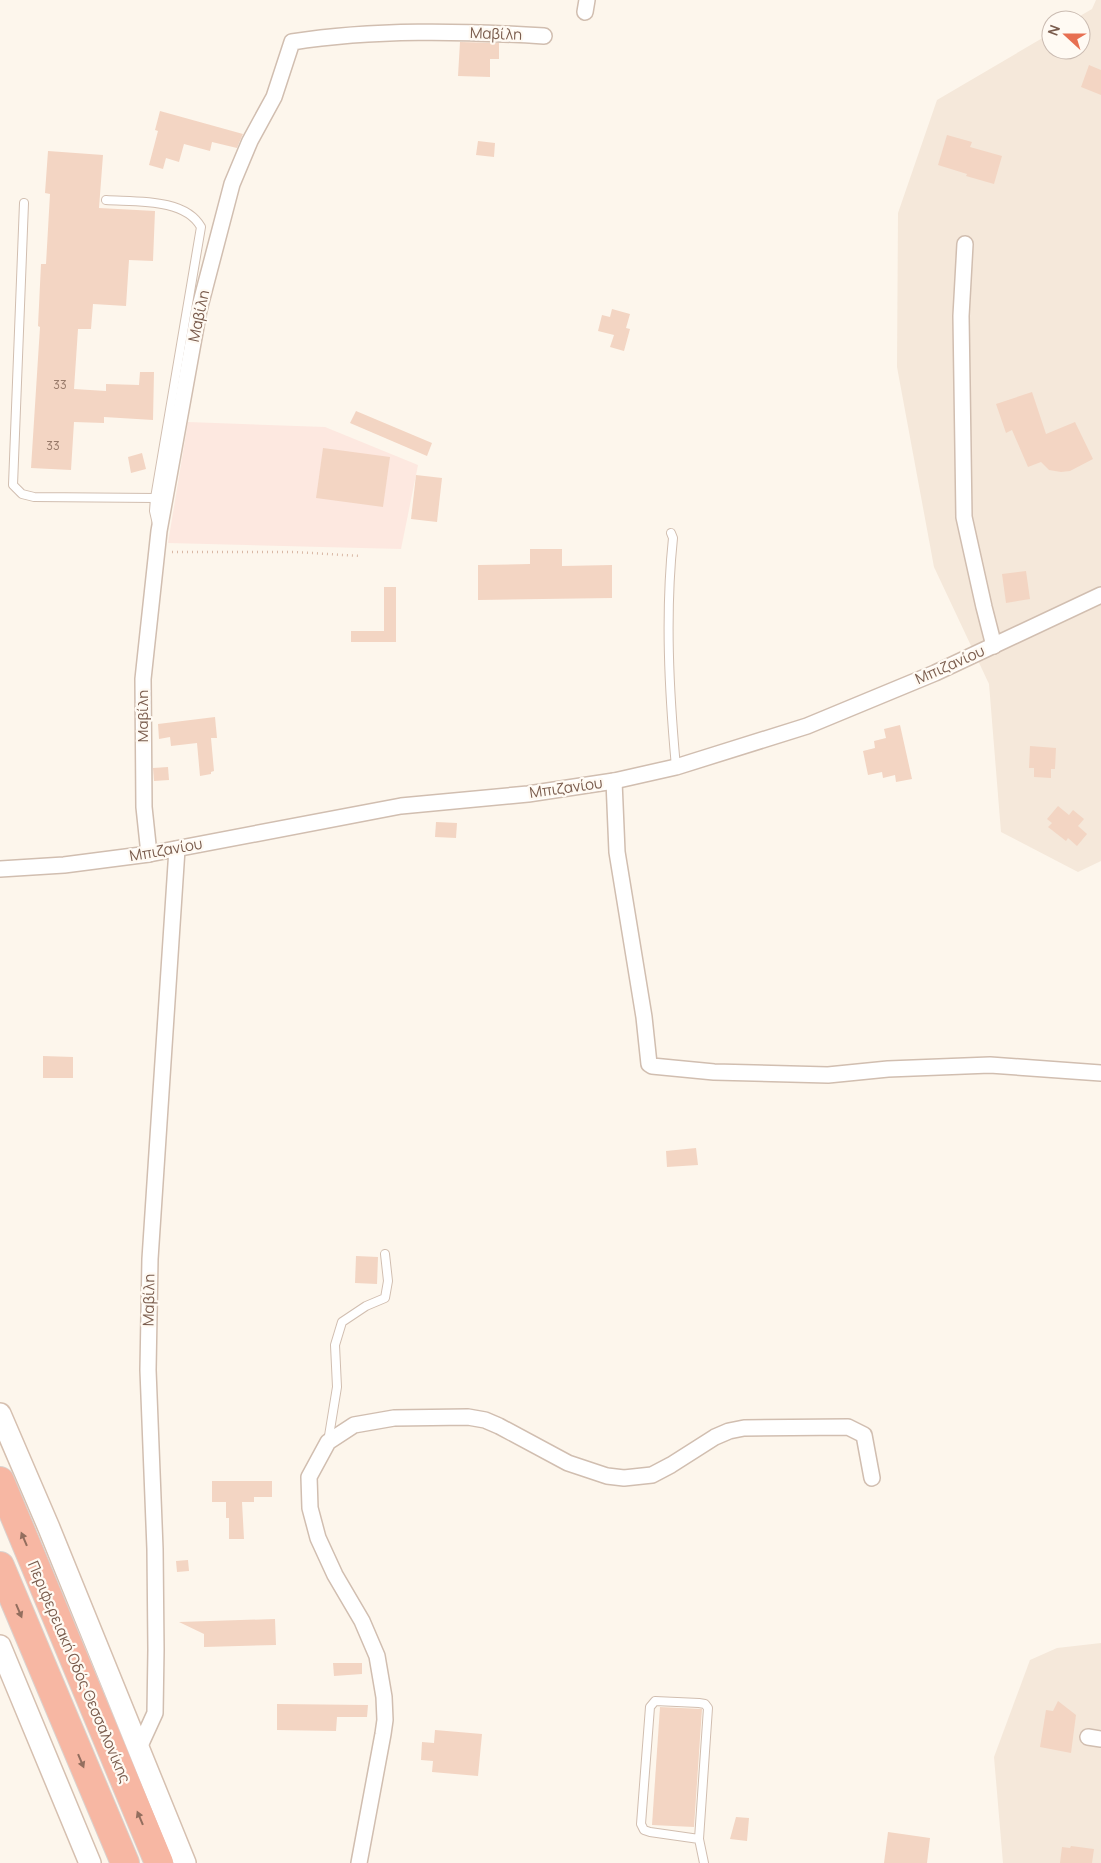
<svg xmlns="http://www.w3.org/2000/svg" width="1101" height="1863" viewBox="0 0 1101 1863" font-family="Manrope,sans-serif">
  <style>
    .residential { fill: #f5e8da }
    .commercial { fill: #fde8e0 }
    .building { fill: #f3d5c3 }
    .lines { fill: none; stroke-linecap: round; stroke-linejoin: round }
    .lane-casing { stroke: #d1beb0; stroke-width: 10 }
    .street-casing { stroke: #d1beb0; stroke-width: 18 }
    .secondary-casing { stroke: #d6c0b0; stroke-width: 24 }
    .highway-casing { stroke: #dad1cd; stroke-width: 30 }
    .path { stroke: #d9b8a5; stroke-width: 2.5; stroke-dasharray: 1 4; stroke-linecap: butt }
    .lane { stroke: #fff; stroke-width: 8 }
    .street { stroke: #fff; stroke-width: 15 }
    .secondary { stroke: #fff; stroke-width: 21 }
    .highway { stroke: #f7b7a3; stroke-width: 28 }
    .oneway { fill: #936e5e }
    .labels { text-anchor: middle; stroke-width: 4.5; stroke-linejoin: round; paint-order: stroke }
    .number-label { font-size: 12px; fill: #987a6a }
    .street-label { font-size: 15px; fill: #7a5c4d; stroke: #fffaf3 }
  </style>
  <rect width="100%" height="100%" fill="#fdf6ec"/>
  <g class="residential">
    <polygon points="1096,0 1101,0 1101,861 1078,872 1001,832 989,684 934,567 897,367 898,213 937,100 1051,33 1051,50 1081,50 1081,20 1073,20 1092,9"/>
    <polygon points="1101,1643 1101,1863 1003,1863 994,1757 1030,1660 1057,1648"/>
  </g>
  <polygon class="commercial" points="188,422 325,427 418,465 401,549 168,543"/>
  <g class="building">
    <polygon points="460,42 499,43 499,59 490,59 490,77 458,76"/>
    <polygon points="1089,65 1101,70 1101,95 1081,87"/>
    <polygon points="160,111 243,134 242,136 237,148 212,142 210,151 184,144 179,162 166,158 163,169 149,165 158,131 155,130"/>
    <polygon points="947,135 972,142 970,147 1002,156 994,184 966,176 967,174 938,165"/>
    <polygon points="478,141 495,143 494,157 476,155"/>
    <polygon points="48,151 103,155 99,208 155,211 153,261 129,260 126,306 93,304 91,329 78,329 74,389 106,391 106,384 139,385 140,372 154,372 153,420 104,417 104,423 74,422 71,470 31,468 40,327 38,326 41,264 46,264 50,194 45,193"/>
    <polygon points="612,309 630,314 626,328 630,329 624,351 610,347 614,335 598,331 602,315 610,317"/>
    <polygon points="1032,392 1046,434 1075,422 1093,459 1070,471 1061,472 1049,470 1041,462 1028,467 1012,430 1006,433 996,404"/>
    <polygon points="356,411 432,443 427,456 350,423"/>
    <polygon points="323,448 390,457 383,507 316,498"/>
    <polygon points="142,453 146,469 131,473 128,457"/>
    <polygon points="416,475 442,478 437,522 411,519"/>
    <polygon points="530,549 562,549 562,566 612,565 612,598 478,600 478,565 530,564"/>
    <polygon points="1026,571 1030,599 1006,603 1002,574"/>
    <polygon points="384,587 396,587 396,642 351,642 351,631 384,631"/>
    <polygon points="215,717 217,738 211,738 214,771 211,772 211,774 200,776 197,743 171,746 170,737 159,739 158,724"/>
    <polygon points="900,725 912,779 896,782 895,775 883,778 882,772 868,775 863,751 875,748 874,741 886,738 884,729"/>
    <polygon points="1030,746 1056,748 1055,769 1051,769 1051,778 1034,777 1034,768 1029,768"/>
    <polygon points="168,767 169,780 154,781 153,768"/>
    <polygon points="1058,806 1069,815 1073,810 1084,819 1078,826 1087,834 1077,846 1068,838 1066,841 1048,827 1052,823 1047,819"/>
    <polygon points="436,822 457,823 456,838 435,837"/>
    <polygon points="43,1056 73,1057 73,1078 43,1078"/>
    <polygon points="696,1148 698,1165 667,1167 666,1151"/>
    <polygon points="356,1256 378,1257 377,1284 355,1283"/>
    <polygon points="212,1481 272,1481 272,1497 254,1497 254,1502 242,1502 244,1539 229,1539 229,1518 226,1518 226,1502 212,1502"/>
    <polygon points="188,1560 189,1571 177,1572 176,1561"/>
    <polygon points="275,1619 276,1645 204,1647 204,1634 179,1622"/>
    <polygon points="333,1663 362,1663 362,1674 334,1676"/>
    <polygon points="1058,1701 1076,1715 1071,1753 1040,1747 1046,1710 1053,1711"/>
    <polygon points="277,1704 368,1705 367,1717 337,1717 336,1731 277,1730"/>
    <polygon points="660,1707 702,1709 694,1827 652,1825"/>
    <polygon points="435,1730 482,1734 478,1776 432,1772 433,1761 421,1760 422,1742 434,1743"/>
    <polygon points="736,1817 749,1818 747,1841 730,1839"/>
    <polygon points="888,1832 930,1838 927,1863 884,1863"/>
    <polygon points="1071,1846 1094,1849 1092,1863 1060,1863 1062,1847 1070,1848"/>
  </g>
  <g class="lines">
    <defs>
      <g id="lane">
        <path d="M106,200C136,202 185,198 201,227L155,498L154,511L157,524"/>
        <polyline points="24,203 13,485 22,494 34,497 155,498"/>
        <path d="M671,533L673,538C665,614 669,691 676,767"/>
        <polyline points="328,1442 337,1387 335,1345 342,1322 366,1306 385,1298 388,1281 385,1254"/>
        <polyline points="699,1839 650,1832 644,1830 641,1824 650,1707 655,1701 699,1703 705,1704 708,1708 699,1839 704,1863"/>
      </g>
      <g id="street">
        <polyline points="585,12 587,0"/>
        <polyline points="965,244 961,316 964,517 984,607 994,646"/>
        <polyline points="614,781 617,852 644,1017 649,1064 652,1066 714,1072 828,1075 888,1069 990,1065 1101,1073"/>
        <path d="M149,854L144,807L143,679L159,531L199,310L232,184L250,141L274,97L292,42C374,29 462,31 544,36"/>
        <polyline points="0,869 64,865 149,854 401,806 528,794 614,781 676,767 807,726 935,673 1101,595"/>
        <polyline points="1088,1737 1101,1739"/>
        <polyline points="139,1748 155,1713 156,1650 155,1549 148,1370 150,1259 177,849"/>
        <polyline points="359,1863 383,1734 385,1720 384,1697 377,1656 362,1621 335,1575 318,1538 310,1508 309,1477 328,1442 354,1425 394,1418 468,1417 485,1420 499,1426 568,1463 607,1476 624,1478 652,1475 671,1465 715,1437 729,1431 744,1428 848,1427 864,1435 872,1478"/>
      </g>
      <g id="secondary">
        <polyline points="0,1414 49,1528 185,1863"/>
        <polyline points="0,1646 90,1863"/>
      </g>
      <g id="highway">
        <polyline points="0,1481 159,1863"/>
        <polyline points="0,1566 125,1863"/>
      </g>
    </defs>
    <use href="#lane" class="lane-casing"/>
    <use href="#street" class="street-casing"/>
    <use href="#secondary" class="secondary-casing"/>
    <use href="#highway" class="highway-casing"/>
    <polyline class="path" points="172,552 295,552 360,556"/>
    <use href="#lane" class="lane"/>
    <use href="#street" class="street"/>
    <use href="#secondary" class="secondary"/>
    <use href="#highway" class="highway"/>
  </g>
  <defs><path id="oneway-solid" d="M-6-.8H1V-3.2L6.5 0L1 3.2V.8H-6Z" transform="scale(1.25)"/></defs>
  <g class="oneway">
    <use href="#oneway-solid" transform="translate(24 1539) rotate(-113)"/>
    <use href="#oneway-solid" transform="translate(19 1611) rotate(67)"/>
    <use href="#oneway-solid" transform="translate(81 1761) rotate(67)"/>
    <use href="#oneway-solid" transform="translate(140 1818) rotate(-113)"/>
  </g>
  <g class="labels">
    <g class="number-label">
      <text x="60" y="389">33</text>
      <text x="53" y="450">33</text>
    </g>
    <g class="street-label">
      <text transform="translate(496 34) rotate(2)" y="5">Μαβίλη</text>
      <text transform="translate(199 316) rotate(-78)" y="5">Μαβίλη</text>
      <text transform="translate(950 665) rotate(-24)" y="5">Μπιζανίου</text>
      <text transform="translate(143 716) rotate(-90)" y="5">Μαβίλη</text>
      <text transform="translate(566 788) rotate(-8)" y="5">Μπιζανίου</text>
      <text transform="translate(166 850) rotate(-10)" y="5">Μπιζανίου</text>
      <text transform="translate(149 1300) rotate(-89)" y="5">Μαβίλη</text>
      <text transform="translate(79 1672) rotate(67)" y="5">Περιφερειακή Οδός Θεσσαλονίκης</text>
    </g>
  </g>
  <g transform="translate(1066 35) rotate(291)"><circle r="24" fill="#fffaf3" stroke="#cabbb1"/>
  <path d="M0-4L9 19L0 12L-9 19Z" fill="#e76f51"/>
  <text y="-8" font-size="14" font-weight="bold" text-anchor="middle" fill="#7a5c4d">N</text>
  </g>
</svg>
